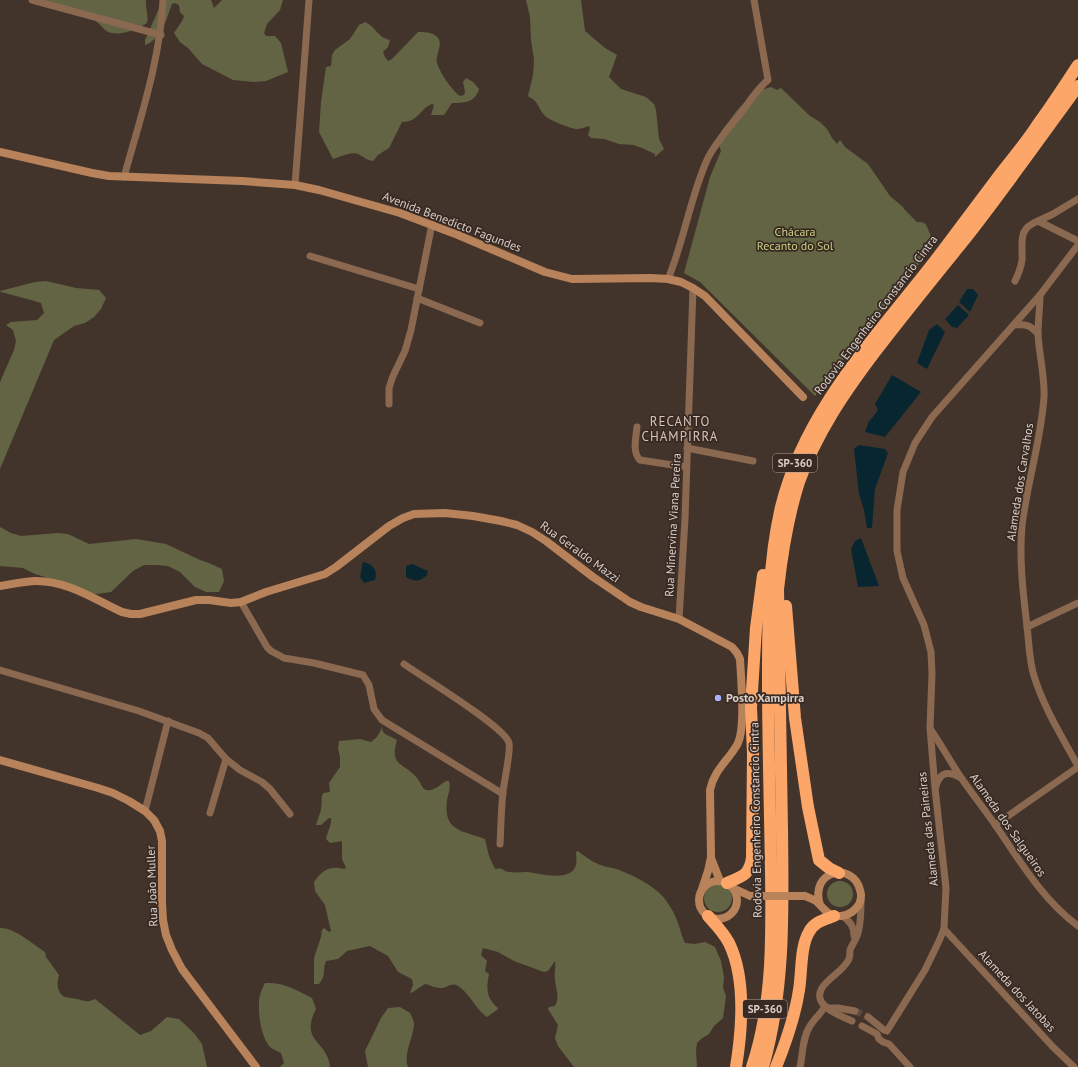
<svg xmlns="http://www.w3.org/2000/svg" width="1078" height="1067" viewBox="0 0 1078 1067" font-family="'PT Sans',sans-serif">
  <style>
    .green { fill: #626444 }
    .water { fill: #072630 }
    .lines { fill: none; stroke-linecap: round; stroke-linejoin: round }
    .street-tunnel { stroke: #5a4b43; stroke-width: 7; stroke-dasharray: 7 3.5; stroke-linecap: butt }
    .street { stroke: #8b6850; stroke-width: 7 }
    .secondary { stroke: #b8825b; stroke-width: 8 }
    .highway { stroke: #fca769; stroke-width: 12 }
    .secondary-bridge { stroke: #b8825b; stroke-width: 8 }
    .poi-dot { fill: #aab0fb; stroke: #382a22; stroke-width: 1.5 }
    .labels { text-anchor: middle; stroke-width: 3.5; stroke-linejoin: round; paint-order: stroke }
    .shield { fill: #382a22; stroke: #a99e98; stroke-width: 1 }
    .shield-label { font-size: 11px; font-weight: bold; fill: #d9cfca }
    .street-label { font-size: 12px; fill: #d9cfca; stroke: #382a22 }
    .park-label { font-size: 12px; fill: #cbd085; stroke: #382a22 }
    .poi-label { font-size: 12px; font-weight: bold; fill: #d9cfca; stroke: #382a22; text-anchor: start }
    .neighbourhood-label { font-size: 13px; letter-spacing: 1px; fill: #d7c4ba; stroke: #382a22 }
  </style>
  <rect width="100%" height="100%" fill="#43342b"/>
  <g class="green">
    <path d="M39,0H146C145,8 149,15 147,23C137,29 124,35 112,33C105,32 102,26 97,22C85,12 55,5 39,0Z"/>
    <path d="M161,0H211L214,8L222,0H283L280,10L267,24L264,33L266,36H275L281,43L288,72L266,81L254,82L233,80L202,64L188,48L180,42L174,33L182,21L184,16L180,12L179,5L175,3L172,4C166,20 162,39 145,45V40L161,4Z"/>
    <path d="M526,0H581L585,31L605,48L617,55L609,77L621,89L646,97L654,104L656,110L659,139L664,149L655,157V154L642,148L633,145L619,144L604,139L591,138L588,135L590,128L589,126C585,127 581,129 577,129C571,129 549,120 545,116C539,110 538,100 529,97L528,96L533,75L534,60L531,40L530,17Z"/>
    <path d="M365,22C376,27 377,37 390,40L388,47L383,52L385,57L388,61L392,59L418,32C425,32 431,32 436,36C445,43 435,53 437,63C439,71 452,91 460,96L464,95L465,92L463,82L466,78L473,82L479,89C475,103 464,103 452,103L444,115H431L434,105L432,104C419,109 419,122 402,122L389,148L378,155L373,161C366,160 364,157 358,154C351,151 340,157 333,159L319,132L321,102L326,67L331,66L332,55L335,50L350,39L359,25Z"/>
    <path d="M771,87L777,90L781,88L810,116L820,122L827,129L832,138L837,144L840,140L845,147L868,164L890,196L903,207L904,209L917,222C927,221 927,227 930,234C931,237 934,239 937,241L815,396L700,282L684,273L710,177L721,151L718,143L722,130L739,108L750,97L758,91Z"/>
    <polygon points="46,281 76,288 99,290 106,298 101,309 94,317 85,323 74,326 54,340 0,469 0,382 14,350 16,341 13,330 6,325 11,322 37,320 44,313 41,303 31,300 1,292 0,291 35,282"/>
    <polygon points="0,527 11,533 21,536 58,533 68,534 89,544 136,539 166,544 200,560 209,563 222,569 224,581 219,592 206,592 195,587 180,572 168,566 156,565 144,565 133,571 111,592 97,594 76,592 45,577 35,574 23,568 0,566"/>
    <path d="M383,726L382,730L385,734L397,740C389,767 404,762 417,778C420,781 422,789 426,790C433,792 441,784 446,781H449C451,788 448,794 447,800C443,831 461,830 485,839L489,856L495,869C504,867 502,871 509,872C515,873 522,872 528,872C540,874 572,882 576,865C577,861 576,856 576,852L578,851C584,856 591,861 598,864C604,867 610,867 616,869C631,874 655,886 665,899C671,907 676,916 679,926C681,932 682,937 685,943L695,944L705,942L715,947L721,961L724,977L723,988L726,996L723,1018L714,1026L709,1034L701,1039L697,1043L696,1050L697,1067H574L558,1046L555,1038L558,1025L548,1009L549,1007L555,1006C560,997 556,990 555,980C554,974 556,968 555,961L548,971L544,972L514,961L498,952L483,948L481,955L487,961L485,971L489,974C486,988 486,998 498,1008L497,1010L487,1017C476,1010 468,990 456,985C451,983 445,989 440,988C435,988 430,985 425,984L413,992L410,993L413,985L412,979L398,972L388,956L370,946L347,951L338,959L326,961C322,970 327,974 319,984H314V958L321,937L322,930L324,928L329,932L331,931L325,905L315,891L314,882C322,870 330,865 344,869L346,868L342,859V841L330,843L326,839C327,832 332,825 331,818H329L321,825H316L321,810L322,795L324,793L330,792L329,783L340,767V757L338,748L339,741L360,739L371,742L377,737Z"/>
    <circle cx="840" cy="894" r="13"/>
    <circle cx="718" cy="898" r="14"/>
    <path d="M0,928C14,927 34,945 45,952L46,957L59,975C57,982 56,993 65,997C69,998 73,998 77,999C85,1001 87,1003 95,999L140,1035L151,1031L167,1017L179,1019L194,1033L202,1044L207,1067H0Z"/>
    <path d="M265,983C284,982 296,990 312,998L316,1009C299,1042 328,1041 330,1067H280L284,1063L281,1053C277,1051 272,1049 270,1047C260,1036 257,1008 260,995C261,991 263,987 265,983Z"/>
    <path d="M400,1007L410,1013C412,1017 414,1021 414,1025C413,1038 403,1055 408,1067H368L365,1051L381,1018L388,1008Z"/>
  </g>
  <g class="water">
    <polygon points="967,289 973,289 978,295 970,312 959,302"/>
    <polygon points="958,305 969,315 957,328 952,327 945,319"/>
    <polygon points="937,324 945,332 927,369 917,363 929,330"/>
    <polygon points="892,375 921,392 885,437 865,432 869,421 873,417 878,410 875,404"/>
    <polygon points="859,445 885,449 888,453 875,489 872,528 867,528 864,510 859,494 854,449"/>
    <polygon points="861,538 879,586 858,587 851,549 855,541"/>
    <path d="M363,562C373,564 378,570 375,580L364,583L360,577Z"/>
    <path d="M412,564L428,571L427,575C420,582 414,582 406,577V566Z"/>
  </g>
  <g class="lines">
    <polyline class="street-tunnel" points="855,1011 868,1017"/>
    <g class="street">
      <polyline points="32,0 161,35"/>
      <path d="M124,177C140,119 160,61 163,0"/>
      <polyline points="295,185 309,0"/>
      <polyline points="1078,199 1053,214 1038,221 1078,241"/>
      <polyline points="310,256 419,289"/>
      <path d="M668,279C684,241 690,198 707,160C715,143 729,128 741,113C749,102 757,89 768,80L754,0"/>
      <path d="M1015,281C1018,275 1021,267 1022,260C1023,242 1017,229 1038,221"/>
      <path d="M1040,295C1040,308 1038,321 1038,334C1039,355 1045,376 1044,397C1041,441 1027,483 1022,526C1019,559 1023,592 1027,626C1029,643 1029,660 1034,676C1044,708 1062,737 1078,766"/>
      <polyline points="417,298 480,323"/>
      <path d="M1014,325C1027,324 1030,325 1038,334"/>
      <polyline points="389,404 389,388 393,376 405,351 411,330 432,224"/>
      <path d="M637,427C636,437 632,453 640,460L686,467"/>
      <polyline points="687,448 753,461"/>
      <polyline points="241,602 267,647 271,651 284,658 314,663 363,675 369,685 374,709 382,720 503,794"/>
      <polyline points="679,619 685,519 693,288"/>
      <polyline points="1027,627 1078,603"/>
      <path d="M404,664C422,677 505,727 509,743C511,751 504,782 503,792C501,809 501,827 500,844"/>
      <polyline points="0,670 139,711 199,733 208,738 226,759 240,770 262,782 270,789 290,814"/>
      <path d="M931,730C942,746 951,763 962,779C973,795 985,810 996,826C1020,861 1042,899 1078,926"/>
      <path d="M936,786C940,771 949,771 961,778"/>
      <polyline points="145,811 168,721"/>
      <polyline points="210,813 226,759"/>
      <polyline points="995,825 1078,767"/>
      <path d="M843,916C850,922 854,926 854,936"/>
      <polyline points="944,929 1053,1047 1074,1067"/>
      <polyline points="828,1008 838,1008 855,1011"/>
      <polyline points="868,1017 884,1030"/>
      <path d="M852,1021C835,1014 805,1002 828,981C835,974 844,969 849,959C850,956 850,953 850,950C852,945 855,941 857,936C861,926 861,911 861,900"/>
      <polyline points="862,1026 877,1034 879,1039 883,1042 889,1044 910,1067"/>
      <polyline points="887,1031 925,970 939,941 944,929 946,888 935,788 930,728 932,674 931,652 924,625 903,578 897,551 897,510 903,472 915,443 932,417 1040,295 1078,245"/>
      <path d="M800,1067C803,1054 802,1038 810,1026C814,1019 821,1014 825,1006"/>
    </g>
    <g class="secondary">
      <polyline points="0,152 92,173 109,176 242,181 295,185 319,190 400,213 458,235 545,272 572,279 651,278 668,279 681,282 693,288 705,296 803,397"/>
      <path d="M0,586C11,584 23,582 34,581C66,580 94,599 122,612L131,614H140L196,600H209L231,603L241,602L266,592L325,574L336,567L389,526L403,518L414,514L445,513L473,516L501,521L517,525L532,532L546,541L593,577L630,602L641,607L679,619L732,647L737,653L740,659C741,679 746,730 737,745C727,762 714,770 710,790L711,857L708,871L702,889"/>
      <polyline points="0,760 98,788 113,793 129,801 145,811 154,820 160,831 162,841 162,903 163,920 166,935 172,950 182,969 256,1067"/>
      <polyline points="711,858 720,881"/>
      <circle cx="718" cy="900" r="19"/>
      <polyline points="733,888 750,896 752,896"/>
      <path d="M805,896C809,898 813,899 816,901C823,907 826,914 835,916C843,917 852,914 857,907C861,903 862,895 860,890C853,861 809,870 820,905"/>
    </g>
    <g class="highway">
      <polyline points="786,606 795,718 808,807 819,860 829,868 839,873"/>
      <path d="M727,883C742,876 749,876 752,858L753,753L751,707L756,628L763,575"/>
      <path d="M708,916C716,925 724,933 729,943C746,978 742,1030 736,1067"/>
      <path d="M752,1067C773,1004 772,936 771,870C770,806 768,741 768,677C768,620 768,563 781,507C805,410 876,337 935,261C956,233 977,205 998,177C1011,160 1026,143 1038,124C1052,105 1065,85 1078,65"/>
      <path d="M763,1067C785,990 783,910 782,830C781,750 779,669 778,589C782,553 788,516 799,482C816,434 844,393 875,352C904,314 935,276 965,239C1004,189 1041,137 1078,86"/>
      <path d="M776,1067C786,1042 795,1017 799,990C802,973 800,947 809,932C814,922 824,920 834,916"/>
    </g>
    <polyline class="secondary-bridge" points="752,896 804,896"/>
  </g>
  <circle class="poi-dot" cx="718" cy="698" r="4"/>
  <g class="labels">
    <g class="shield">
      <rect x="773" y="454" width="44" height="18" rx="3"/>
      <rect x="743" y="1000" width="44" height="18" rx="3"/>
    </g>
    <g class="shield-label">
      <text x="795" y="467">SP-360</text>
      <text x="765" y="1013">SP-360</text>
    </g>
    <g class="street-label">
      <text transform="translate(452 222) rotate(21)" y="4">Avenida Benedicto Fagundes</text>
      <text transform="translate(876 315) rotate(-53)" y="4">Rodovia Engenheiro Constancio Cintra</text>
      <text transform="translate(1020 482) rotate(-81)" y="4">Alameda dos Carvalhos</text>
      <text transform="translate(673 525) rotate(-87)" y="4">Rua Minervina Viana Pereira</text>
      <text transform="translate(580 552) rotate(36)" y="4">Rua Geraldo Mazzi</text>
      <text transform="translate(756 820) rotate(-91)" y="4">Rodovia Engenheiro Constancio Cintra</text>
      <text transform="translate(1008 825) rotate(55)" y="4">Alameda dos Salgueiros</text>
      <text transform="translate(928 829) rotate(-96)" y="4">Alameda das Paineiras</text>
      <text transform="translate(152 886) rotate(-92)" y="4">Rua João Muller</text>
      <text transform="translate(1017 991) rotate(47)" y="4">Alameda dos Jatobas</text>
    </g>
    <g class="park-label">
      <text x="795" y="236">Chácara<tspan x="795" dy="14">Recanto do Sol</tspan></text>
    </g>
    <g class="poi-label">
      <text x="726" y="702">Posto Xampirra</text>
    </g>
    <g class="neighbourhood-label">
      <text x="680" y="426">RECANTO<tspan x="680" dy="15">CHAMPIRRA</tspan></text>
    </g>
  </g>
</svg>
